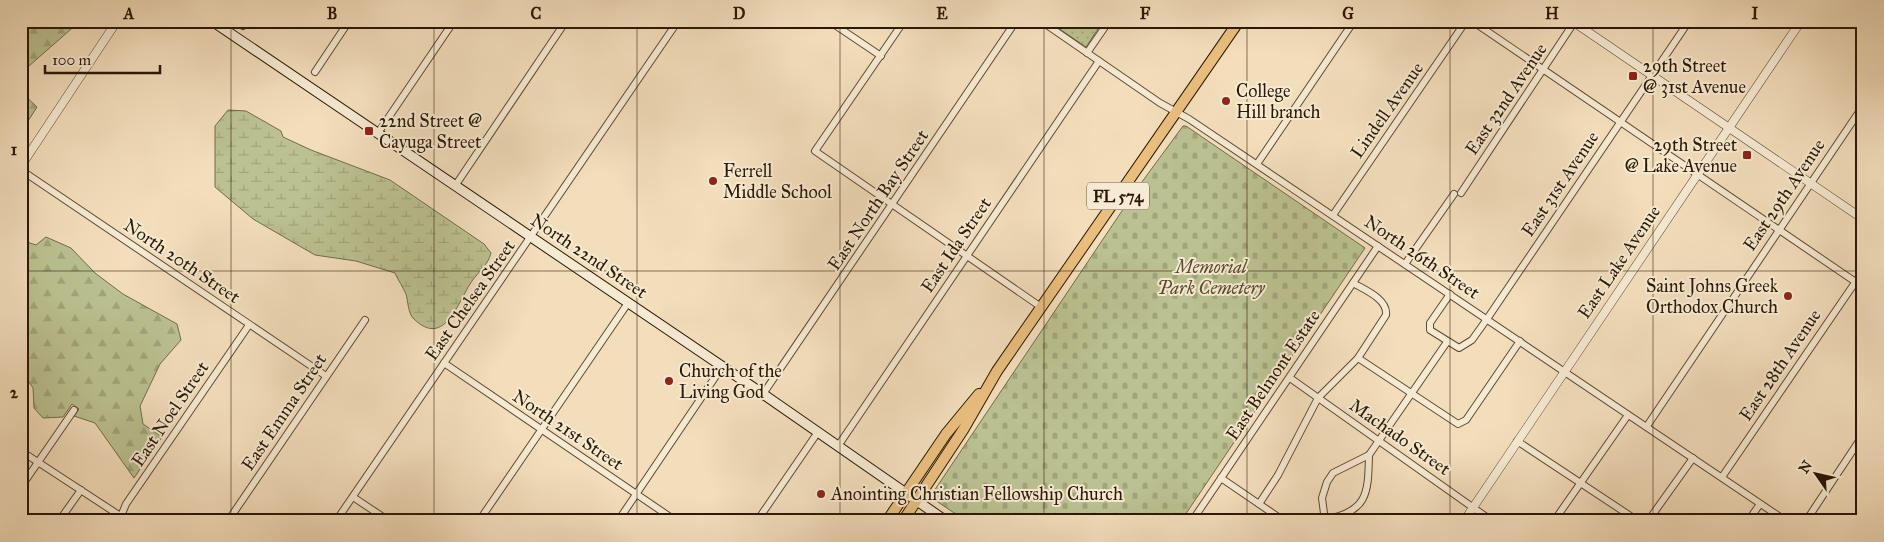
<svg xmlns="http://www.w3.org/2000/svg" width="1884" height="542" viewBox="0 0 1884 542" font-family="'IM FELL Great Primer',serif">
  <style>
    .forest { fill: url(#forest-firs); stroke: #726c4a }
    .wetland { fill: url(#wetland-marsh); stroke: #726c4a }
    .cemetery { fill: url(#cemetery-stones); stroke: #726c4a }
    .park { fill: url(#park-dots); stroke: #726c4a }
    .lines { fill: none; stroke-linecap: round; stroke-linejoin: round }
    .minor-casing { stroke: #5c4a30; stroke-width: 8 }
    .tertiary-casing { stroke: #5c4a30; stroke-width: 9 }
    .secondary-casing { stroke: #2a1802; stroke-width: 11 }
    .primary-casing { stroke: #2a1802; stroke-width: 12 }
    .minor { stroke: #f7ead3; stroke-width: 6 }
    .tertiary { stroke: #f7ead3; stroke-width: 8 }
    .secondary { stroke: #f7ead3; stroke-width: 9 }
    .primary { stroke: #eabf7e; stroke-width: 10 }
    .grid { fill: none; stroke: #2a1802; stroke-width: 1; stroke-opacity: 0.55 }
    .poi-dot { fill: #8f2418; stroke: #f7ead3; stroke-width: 2 }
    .labels { text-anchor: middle; stroke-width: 4; stroke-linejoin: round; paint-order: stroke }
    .shield { fill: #f7ead3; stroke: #685741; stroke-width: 1 }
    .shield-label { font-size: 16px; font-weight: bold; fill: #2a1802 }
    .poi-label { font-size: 18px; fill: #2a1802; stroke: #f7ead3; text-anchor: start }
    .street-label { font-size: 18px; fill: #2a1802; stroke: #f7ead3 }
    .park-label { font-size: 18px; font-style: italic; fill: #564b2d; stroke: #f7ead3 }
    .neatline { fill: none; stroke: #2a1802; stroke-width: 2 }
    .grid-label { font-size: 16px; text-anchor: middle; font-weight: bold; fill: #2a1802 }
  </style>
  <defs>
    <pattern id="forest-firs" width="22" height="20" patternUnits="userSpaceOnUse" patternTransform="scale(1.25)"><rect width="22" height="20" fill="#bbc191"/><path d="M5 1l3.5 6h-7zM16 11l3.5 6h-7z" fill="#a1a57b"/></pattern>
    <pattern id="wetland-marsh" width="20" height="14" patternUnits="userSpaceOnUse" patternTransform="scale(1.25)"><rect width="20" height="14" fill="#bbc191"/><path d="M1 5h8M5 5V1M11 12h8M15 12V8" fill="none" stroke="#a1a57b"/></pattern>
    <pattern id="cemetery-stones" width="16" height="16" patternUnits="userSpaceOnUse" patternTransform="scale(1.25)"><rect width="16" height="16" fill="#bbc191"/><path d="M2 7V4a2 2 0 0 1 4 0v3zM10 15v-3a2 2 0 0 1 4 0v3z" fill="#a1a57b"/></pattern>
    <pattern id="park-dots" width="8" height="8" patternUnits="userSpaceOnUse" patternTransform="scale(1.25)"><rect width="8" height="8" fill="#bbc191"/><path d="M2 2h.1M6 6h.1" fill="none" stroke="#a1a57b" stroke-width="1.8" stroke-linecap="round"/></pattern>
  </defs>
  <rect width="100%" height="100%" fill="#f3debc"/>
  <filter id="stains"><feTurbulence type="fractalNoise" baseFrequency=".004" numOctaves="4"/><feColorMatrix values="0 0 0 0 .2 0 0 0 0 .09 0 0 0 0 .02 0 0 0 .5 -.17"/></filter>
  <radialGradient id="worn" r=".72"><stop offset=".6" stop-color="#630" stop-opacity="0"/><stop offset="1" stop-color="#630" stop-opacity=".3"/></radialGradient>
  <g class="forest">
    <polygon points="21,21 75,21 78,23 21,73"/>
    <polygon points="21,92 37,107 21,132"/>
    <polygon points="46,237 71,248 95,273 123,294 177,324 181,340 160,364 140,406 143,424 162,437 134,478 95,423 74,416 79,409 72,404 63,417 43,418 34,408 33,388 21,370 21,240 36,245"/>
  </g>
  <path class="wetland" d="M228,110L246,111L281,131L283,137L311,150L390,180L484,244L491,253C488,265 479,271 472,281C458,301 445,349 414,319C408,314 408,301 406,294C403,287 398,280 395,273L356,261L315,255L253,219L215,187V126Z"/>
  <polygon class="cemetery" points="1183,126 1186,126 1365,248 1181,521 966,521 935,500 932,494 1136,190"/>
  <polygon class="park" points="1048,21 1103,21 1086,47"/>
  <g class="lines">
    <defs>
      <g id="minor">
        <polyline points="829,21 881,56"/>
        <polyline points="904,21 815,151 1041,307"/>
        <polyline points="1041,21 1160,103 1189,119 1786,521"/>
        <polyline points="1472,21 1863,287"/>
        <polyline points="243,26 246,21"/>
        <polyline points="1087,53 1109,21"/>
        <polyline points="315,72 349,21"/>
        <polyline points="378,133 454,21"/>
        <polyline points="1257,164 1354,21"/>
        <polyline points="21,170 326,376"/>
        <polyline points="455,186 566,21"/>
        <polyline points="1461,193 1575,21"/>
        <polyline points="1333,215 1466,21"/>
        <polyline points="1405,264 1454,194"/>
        <polyline points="1450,294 1430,323 1430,330 1459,348 1472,340 1487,319 1689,21"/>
        <polyline points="1358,358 1458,424 1466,420 1520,341"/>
        <polyline points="444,363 676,521"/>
        <polyline points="1290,378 1492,521"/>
        <polyline points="763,394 1016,21"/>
        <polyline points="1647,426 1863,106"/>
        <polyline points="1517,441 1638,521"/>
        <polyline points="838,446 1099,61"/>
        <polyline points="21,451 128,521"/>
        <polyline points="1722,477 1863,271"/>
        <polyline points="1221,478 1284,521"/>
        <polyline points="21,487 74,410"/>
        <polyline points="353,497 389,521"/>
        <path d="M1259,504L1278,475L1318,398L1358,358L1386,315C1388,299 1365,290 1353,283"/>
        <path d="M1326,519C1369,512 1368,491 1369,455"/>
        <polyline points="59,521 81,490"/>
        <polyline points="119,521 126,504 249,325"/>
        <polyline points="228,521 365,320"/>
        <polyline points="336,521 678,21"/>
        <polyline points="479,521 628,303"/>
        <polyline points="618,521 722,367"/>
        <polyline points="757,521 818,432"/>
        <polyline points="1192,521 1378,246"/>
        <polyline points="1325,521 1322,498 1327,482 1333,473 1369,455 1447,342"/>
        <polyline points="1554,521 1628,415"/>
        <polyline points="1648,521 1693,458"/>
        <polyline points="1748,521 1760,504"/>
        <polyline points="1806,521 1863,435"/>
      </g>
      <g id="tertiary">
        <polyline points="1572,21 1863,219"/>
        <polyline points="21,166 117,21"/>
        <polyline points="1464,521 1801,21"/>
      </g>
      <polyline id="secondary" points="212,21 763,394 946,521"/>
      <g id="primary">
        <polyline points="887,521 946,434 979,394"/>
        <polyline points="903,521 963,430 997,371 1239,21"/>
      </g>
    </defs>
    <use href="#minor" class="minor-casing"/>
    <use href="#tertiary" class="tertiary-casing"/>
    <use href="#secondary" class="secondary-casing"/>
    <use href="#primary" class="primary-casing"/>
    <use href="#minor" class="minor"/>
    <use href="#tertiary" class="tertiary"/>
    <use href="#secondary" class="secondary"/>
    <use href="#primary" class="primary"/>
  </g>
  <path class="grid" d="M231,21V521M434,21V521M637,21V521M840,21V521M1044,21V521M1247,21V521M1450,21V521M1653,21V521M21,271H1863"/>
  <g class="poi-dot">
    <rect x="1628" y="71" width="10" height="10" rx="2.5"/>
    <circle cx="1226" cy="101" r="5"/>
    <rect x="364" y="126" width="10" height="10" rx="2.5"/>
    <rect x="1742" y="150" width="10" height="10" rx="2.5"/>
    <circle cx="713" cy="181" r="5"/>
    <circle cx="1788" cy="296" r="5"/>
    <circle cx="669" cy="381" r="5"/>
    <circle cx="821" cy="494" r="5"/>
  </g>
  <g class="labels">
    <rect class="shield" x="1087" y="182.5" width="62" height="27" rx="4"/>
    <g class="shield-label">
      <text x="1118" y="202">FL 574</text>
    </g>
    <g class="poi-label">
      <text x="1643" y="72">29th Street<tspan x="1643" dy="21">@ 31st Avenue</tspan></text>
      <text x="1236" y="97">College<tspan x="1236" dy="21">Hill branch</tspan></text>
      <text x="379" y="127">22nd Street @<tspan x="379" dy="21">Cayuga Street</tspan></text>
      <text x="1737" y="151" text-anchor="end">29th Street<tspan x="1737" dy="21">@ Lake Avenue</tspan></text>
      <text x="723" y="177">Ferrell<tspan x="723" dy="21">Middle School</tspan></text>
      <text x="1778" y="292" text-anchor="end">Saint Johns Greek<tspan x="1778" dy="21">Orthodox Church</tspan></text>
      <text x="679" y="377">Church of the<tspan x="679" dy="21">Living God</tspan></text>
      <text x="831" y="500">Anointing Christian Fellowship Church</text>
    </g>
    <g class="street-label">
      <text transform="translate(1506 99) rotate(-56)" y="6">East 32nd Avenue</text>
      <text transform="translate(1387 110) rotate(-55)" y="6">Lindell Avenue</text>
      <text transform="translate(1560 184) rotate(-56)" y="6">East 31st Avenue</text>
      <text transform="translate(1784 195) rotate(-56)" y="6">East 29th Avenue</text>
      <text transform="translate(878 200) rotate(-56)" y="6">East North Bay Street</text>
      <text transform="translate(956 245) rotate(-56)" y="6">East Ida Street</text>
      <text transform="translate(589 256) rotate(34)" y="6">North 22nd Street</text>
      <text transform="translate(1422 257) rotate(34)" y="6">North 26th Street</text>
      <text transform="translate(182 261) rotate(34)" y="6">North 20th Street</text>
      <text transform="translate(1619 262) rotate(-56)" y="6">East Lake Avenue</text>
      <text transform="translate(470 300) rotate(-55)" y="6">East Chelsea Street</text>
      <text transform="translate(1780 365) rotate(-56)" y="6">East 28th Avenue</text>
      <text transform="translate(1273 375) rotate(-56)" y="6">East Belmont Estate</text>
      <text transform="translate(284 412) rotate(-56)" y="6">East Emma Street</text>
      <text transform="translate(170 414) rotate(-56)" y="6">East Noel Street</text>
      <text transform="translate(568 430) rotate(34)" y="6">North 21st Street</text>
      <text transform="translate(1400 437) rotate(35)" y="6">Machado Street</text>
    </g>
    <g class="park-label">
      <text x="1211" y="273">Memorial<tspan x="1211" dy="21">Park Cemetery</tspan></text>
    </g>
  </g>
  <rect width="1884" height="542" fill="none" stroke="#f3debc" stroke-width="55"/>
  <g transform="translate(1816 474) rotate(304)" stroke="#f7ead3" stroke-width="4" paint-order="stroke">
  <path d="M0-4L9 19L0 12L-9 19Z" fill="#2a1802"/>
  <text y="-8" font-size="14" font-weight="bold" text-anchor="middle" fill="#2a1802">N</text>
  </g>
  <path d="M45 65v8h115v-8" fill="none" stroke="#2a1802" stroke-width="2.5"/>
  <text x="52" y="65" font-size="15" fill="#2a1802" stroke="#f7ead3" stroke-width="4" paint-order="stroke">100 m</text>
  <rect x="28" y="28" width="1828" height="486" class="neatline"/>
  <g class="grid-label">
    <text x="129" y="19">A</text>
    <text x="332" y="19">B</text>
    <text x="536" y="19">C</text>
    <text x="739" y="19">D</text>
    <text x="942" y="19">E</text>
    <text x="1145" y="19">F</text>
    <text x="1348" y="19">G</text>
    <text x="1552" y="19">H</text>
    <text x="1755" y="19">I</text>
    <text x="14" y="155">1</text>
    <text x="14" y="398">2</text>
  </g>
  <rect width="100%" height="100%" filter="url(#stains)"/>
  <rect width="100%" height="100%" fill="url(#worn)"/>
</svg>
